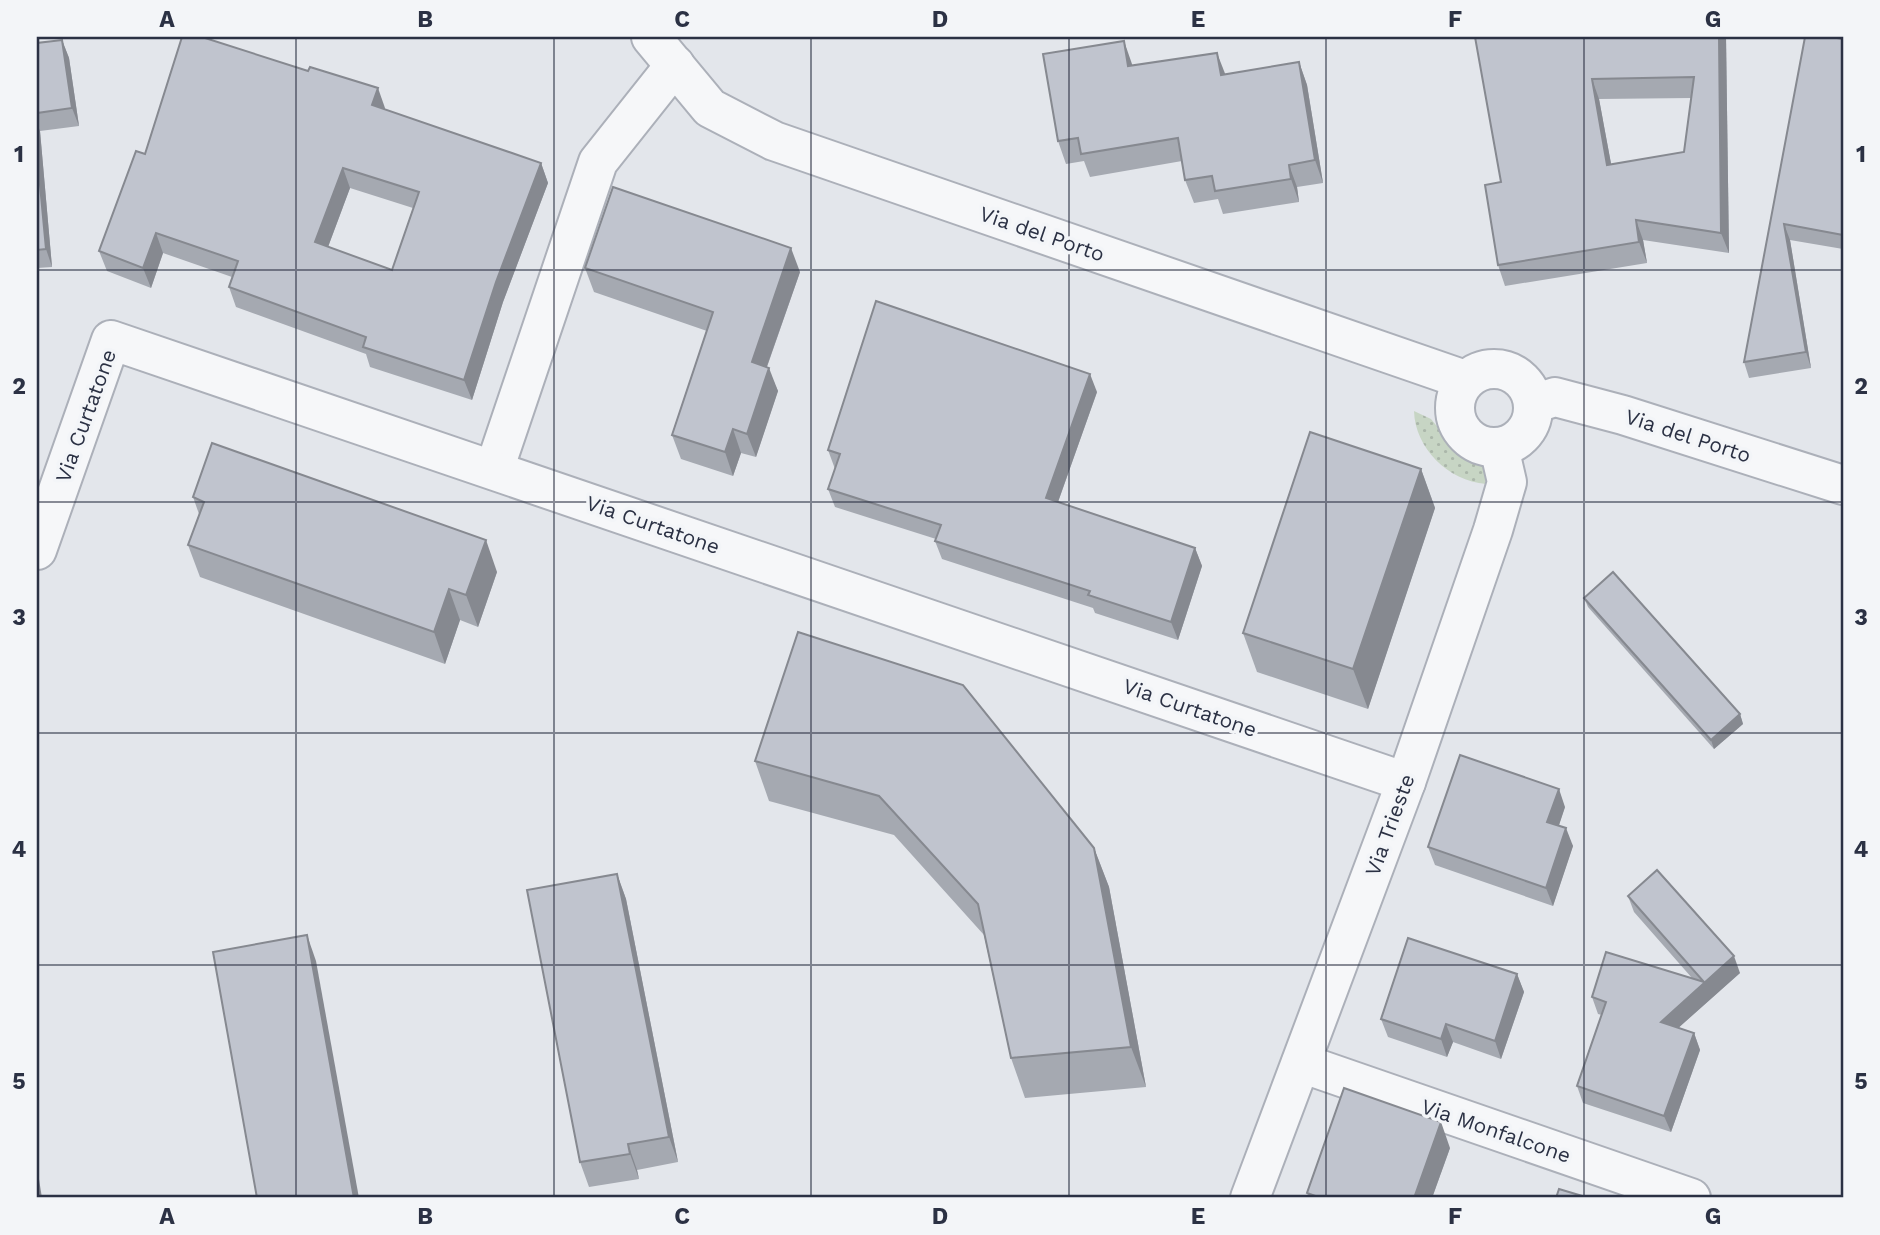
<svg xmlns="http://www.w3.org/2000/svg" width="1880" height="1235" viewBox="0 0 1880 1235" font-family="'Work Sans',sans-serif">
  <style>
    .grass { fill: url(#grass-dots) }
    .lines { fill: none; stroke-linecap: round; stroke-linejoin: round }
    .street-casing { stroke: #acb0b9; stroke-width: 42 }
    .street { stroke: #f6f7f9; stroke-width: 38 }
    .wall { fill: #a5a9b1; fill-rule: evenodd }
    .shaded-wall { fill: #868990 }
    .building { fill: #c0c4ce; stroke: #868990; stroke-width: 2; fill-rule: evenodd }
    .grid { fill: none; stroke: #2b3144; stroke-width: 2; stroke-opacity: 0.55 }
    .labels { text-anchor: middle; stroke-width: 7; stroke-linejoin: round; paint-order: stroke }
    .street-label { font-size: 21px; fill: #2b3144; stroke: #f3f5f8 }
    .neatline { fill: none; stroke: #2b3144; stroke-width: 2.5 }
    .grid-label { font-size: 23px; text-anchor: middle; font-weight: bold; fill: #2b3144 }
  </style>
  <defs>
    <pattern id="grass-dots" width="8" height="8" patternUnits="userSpaceOnUse" patternTransform="scale(1.75)"><rect width="8" height="8" fill="#c7d5c4"/><path d="M2 2h.1M6 6h.1" fill="none" stroke="#abb7aa" stroke-width="1.8" stroke-linecap="round"/></pattern>
  </defs>
  <rect width="100%" height="100%" fill="#e3e6eb"/>
  <path class="grass" d="M1414,411L1431,419L1458,452L1483,463L1486,484C1448,481 1415,448 1414,411Z"/>
  <g class="lines">
    <defs>
      <g id="street">
        <polyline points="651,37 710,108 774,141 1465,380"/>
        <circle cx="1494" cy="408" r="39"/>
        <polyline points="1533,404 1555,397 1623,415 1843,485"/>
        <polyline points="494,470 598,162 675,65"/>
        <polyline points="37,550 111,340 1406,782"/>
        <polyline points="1301,1063 1691,1198"/>
        <polyline points="1250,1198 1406,782 1493,530 1507,482 1499,447"/>
      </g>
    </defs>
    <use href="#street" class="street-casing"/>
    <use href="#street" class="street"/>
  </g>
  <g class="wall">
    <path d="M1475,37H1726L1729,253L1643,240L1647,263L1505,286L1498,265L1501,182ZM1691,98L1684,152L1611,164L1599,99Z"/>
    <polygon points="1805,37 1843,39 1843,249 1790,240 1811,368 1749,378 1744,362"/>
    <polygon points="62,40 69,58 79,126 40,131 52,267 37,268 37,43"/>
    <polygon points="1299,62 1307,85 1323,183 1297,187 1299,202 1223,214 1218,199 1194,203 1185,180 1182,161 1090,177 1084,161 1066,164 1058,141 1132,65 1225,74"/>
    <path d="M385,108V110L541,163L548,183L503,302L472,400L370,367L366,354L236,307L229,287L232,277L163,253L151,288L107,271L99,251ZM350,188L413,208L392,270L328,247Z"/>
    <polygon points="585,268 800,272 767,367 778,391 756,457 741,453 733,476 681,459 672,435 707,331 594,292"/>
    <polygon points="1097,392 1058,502 1195,548 1202,566 1178,640 1095,613 1093,608 942,559 935,541 936,539 835,507 828,489 835,469 828,450"/>
    <polygon points="1421,469 1435,508 1368,709 1257,672 1243,633"/>
    <polygon points="193,497 497,572 478,627 460,620 445,664 200,577 188,545 199,514"/>
    <polygon points="1584,598 1740,714 1743,724 1714,749 1588,607"/>
    <polygon points="755,761 1094,848 1109,887 1146,1087 1025,1098 1011,1058 984,935 894,835 769,801"/>
    <polygon points="1565,807 1559,825 1573,846 1553,906 1435,865 1428,847"/>
    <polygon points="617,874 626,899 678,1162 637,1170 639,1179 589,1187 580,1162"/>
    <polygon points="1628,896 1740,973 1678,1028 1694,1033 1700,1050 1671,1132 1583,1103 1577,1086 1602,1015 1598,1014 1592,997 1692,978 1634,912"/>
    <polygon points="1517,974 1524,992 1501,1059 1453,1042 1447,1057 1388,1037 1381,1019"/>
    <polygon points="1450,1148 1432,1198 1309,1198 1307,1193"/>
  </g>
  <g class="shaded-wall">
    <polygon points="1719,37 1726,37 1729,253 1721,233"/>
    <polygon points="62,40 69,58 79,126 72,108"/>
    <polygon points="1124,41 1132,64 1136,89 1128,66"/>
    <polygon points="1217,53 1226,76 1221,75"/>
    <polygon points="1299,62 1307,85 1323,183 1315,160"/>
    <polygon points="1592,79 1599,99 1615,185 1607,165"/>
    <polygon points="378,88 385,108 380,126 372,105"/>
    <polygon points="37,123 40,131 52,267 46,249 37,153"/>
    <polygon points="541,163 548,183 503,302 472,400 464,380 496,282"/>
    <polygon points="1289,165 1297,187 1299,202 1291,179"/>
    <polygon points="343,168 350,188 322,263 315,242"/>
    <polygon points="1636,220 1643,240 1647,263 1639,242"/>
    <polygon points="1784,224 1790,240 1811,368 1806,352"/>
    <polygon points="156,233 163,253 151,288 143,268"/>
    <polygon points="791,248 800,272 760,386 752,362"/>
    <polygon points="769,368 778,391 756,457 747,434"/>
    <polygon points="1090,374 1097,392 1053,516 1046,498"/>
    <polygon points="733,429 741,453 733,476 725,452"/>
    <polygon points="1421,469 1435,508 1368,709 1353,669"/>
    <polygon points="486,540 497,572 478,627 466,595"/>
    <polygon points="1195,548 1202,566 1178,640 1171,622"/>
    <polygon points="449,589 460,620 445,664 434,632"/>
    <polygon points="1740,714 1743,724 1714,749 1711,740"/>
    <polygon points="1559,789 1565,807 1554,840 1547,822"/>
    <polygon points="1566,828 1573,846 1553,906 1546,888"/>
    <polygon points="1094,848 1109,887 1146,1087 1131,1047"/>
    <polygon points="617,874 626,899 678,1162 669,1137"/>
    <polygon points="307,935 316,961 359,1198 354,1198"/>
    <polygon points="1734,956 1740,973 1667,1038 1661,1022"/>
    <polygon points="1517,974 1524,992 1501,1059 1495,1041"/>
    <polygon points="1446,1024 1453,1042 1447,1057 1441,1039"/>
    <polygon points="1694,1033 1700,1050 1671,1132 1664,1116"/>
    <polygon points="1441,1122 1450,1148 1432,1198 1414,1198"/>
    <polygon points="628,1144 637,1170 639,1179 630,1154"/>
    <polygon points="37,1167 42,1198 37,1198"/>
  </g>
  <g class="building">
    <path d="M182,37H202L308,71L310,67L378,88L372,105L541,163L496,282L464,380L363,347L366,337L229,287L238,261L156,233L143,268L99,251L136,151L145,154ZM343,168L419,192L392,270L315,242Z"/>
    <path d="M1475,37H1719L1721,233L1636,220L1639,242L1498,265L1485,185L1501,182ZM1694,77L1684,152L1607,165L1592,79Z"/>
    <polygon points="1805,37 1831,37 1843,39 1843,235 1784,224 1806,352 1744,362"/>
    <polygon points="62,40 72,108 37,113 37,43"/>
    <polygon points="1124,41 1128,66 1217,53 1221,75 1299,62 1315,160 1289,165 1291,179 1215,191 1212,176 1185,180 1178,138 1081,154 1078,138 1058,141 1043,54"/>
    <polygon points="37,153 46,249 37,250"/>
    <polygon points="613,187 791,248 752,362 769,368 747,434 733,429 725,452 672,435 713,312 585,268"/>
    <polygon points="876,301 1090,374 1046,498 1195,548 1171,622 1088,595 1090,591 935,541 941,525 828,489 840,454 828,450"/>
    <polygon points="1310,432 1421,469 1353,669 1243,633"/>
    <polygon points="212,443 486,540 466,595 449,589 434,632 188,545 204,502 193,497"/>
    <polygon points="1613,572 1740,714 1711,740 1584,598"/>
    <polygon points="798,632 963,685 1094,848 1131,1047 1011,1058 978,904 879,796 755,761"/>
    <polygon points="1460,755 1559,789 1547,822 1566,828 1546,888 1428,847"/>
    <polygon points="1657,870 1734,956 1661,1022 1694,1033 1664,1116 1577,1086 1606,1002 1592,997 1606,952 1704,982 1628,896"/>
    <polygon points="617,874 669,1137 628,1144 630,1154 580,1162 527,890"/>
    <polygon points="307,935 354,1198 257,1198 213,952"/>
    <polygon points="1408,938 1517,974 1495,1041 1446,1024 1441,1039 1381,1019"/>
    <polygon points="1344,1088 1441,1122 1414,1198 1321,1198 1307,1193"/>
    <polygon points="1559,1189 1589,1198 1556,1198"/>
  </g>
  <path class="grid" d="M296,37V1198M554,37V1198M811,37V1198M1069,37V1198M1326,37V1198M1584,37V1198M37,270H1843M37,502H1843M37,733H1843M37,965H1843"/>
  <g class="labels">
    <g class="street-label">
      <text transform="translate(1042 234) rotate(19)" y="7">Via del Porto</text>
      <text transform="translate(86 416) rotate(-70)" y="7">Via Curtatone</text>
      <text transform="translate(1688 436) rotate(18)" y="7">Via del Porto</text>
      <text transform="translate(653 525) rotate(19)" y="7">Via Curtatone</text>
      <text transform="translate(1190 708) rotate(19)" y="7">Via Curtatone</text>
      <text transform="translate(1390 825) rotate(-70)" y="7">Via Trieste</text>
      <text transform="translate(1496 1131) rotate(19)" y="7">Via Monfalcone</text>
    </g>
  </g>
  <rect width="1880" height="1235" fill="none" stroke="#f3f5f8" stroke-width="77"/>
  <rect x="38" y="38" width="1804" height="1158" class="neatline"/>
  <g class="grid-label">
    <text x="167" y="27">A</text>
    <text x="425" y="27">B</text>
    <text x="682" y="27">C</text>
    <text x="940" y="27">D</text>
    <text x="1198" y="27">E</text>
    <text x="1455" y="27">F</text>
    <text x="1713" y="27">G</text>
    <text x="19" y="162">1</text>
    <text x="1861" y="162">1</text>
    <text x="19" y="394">2</text>
    <text x="1861" y="394">2</text>
    <text x="19" y="625">3</text>
    <text x="1861" y="625">3</text>
    <text x="19" y="857">4</text>
    <text x="1861" y="857">4</text>
    <text x="19" y="1089">5</text>
    <text x="1861" y="1089">5</text>
    <text x="167" y="1224">A</text>
    <text x="425" y="1224">B</text>
    <text x="682" y="1224">C</text>
    <text x="940" y="1224">D</text>
    <text x="1198" y="1224">E</text>
    <text x="1455" y="1224">F</text>
    <text x="1713" y="1224">G</text>
  </g>
</svg>
